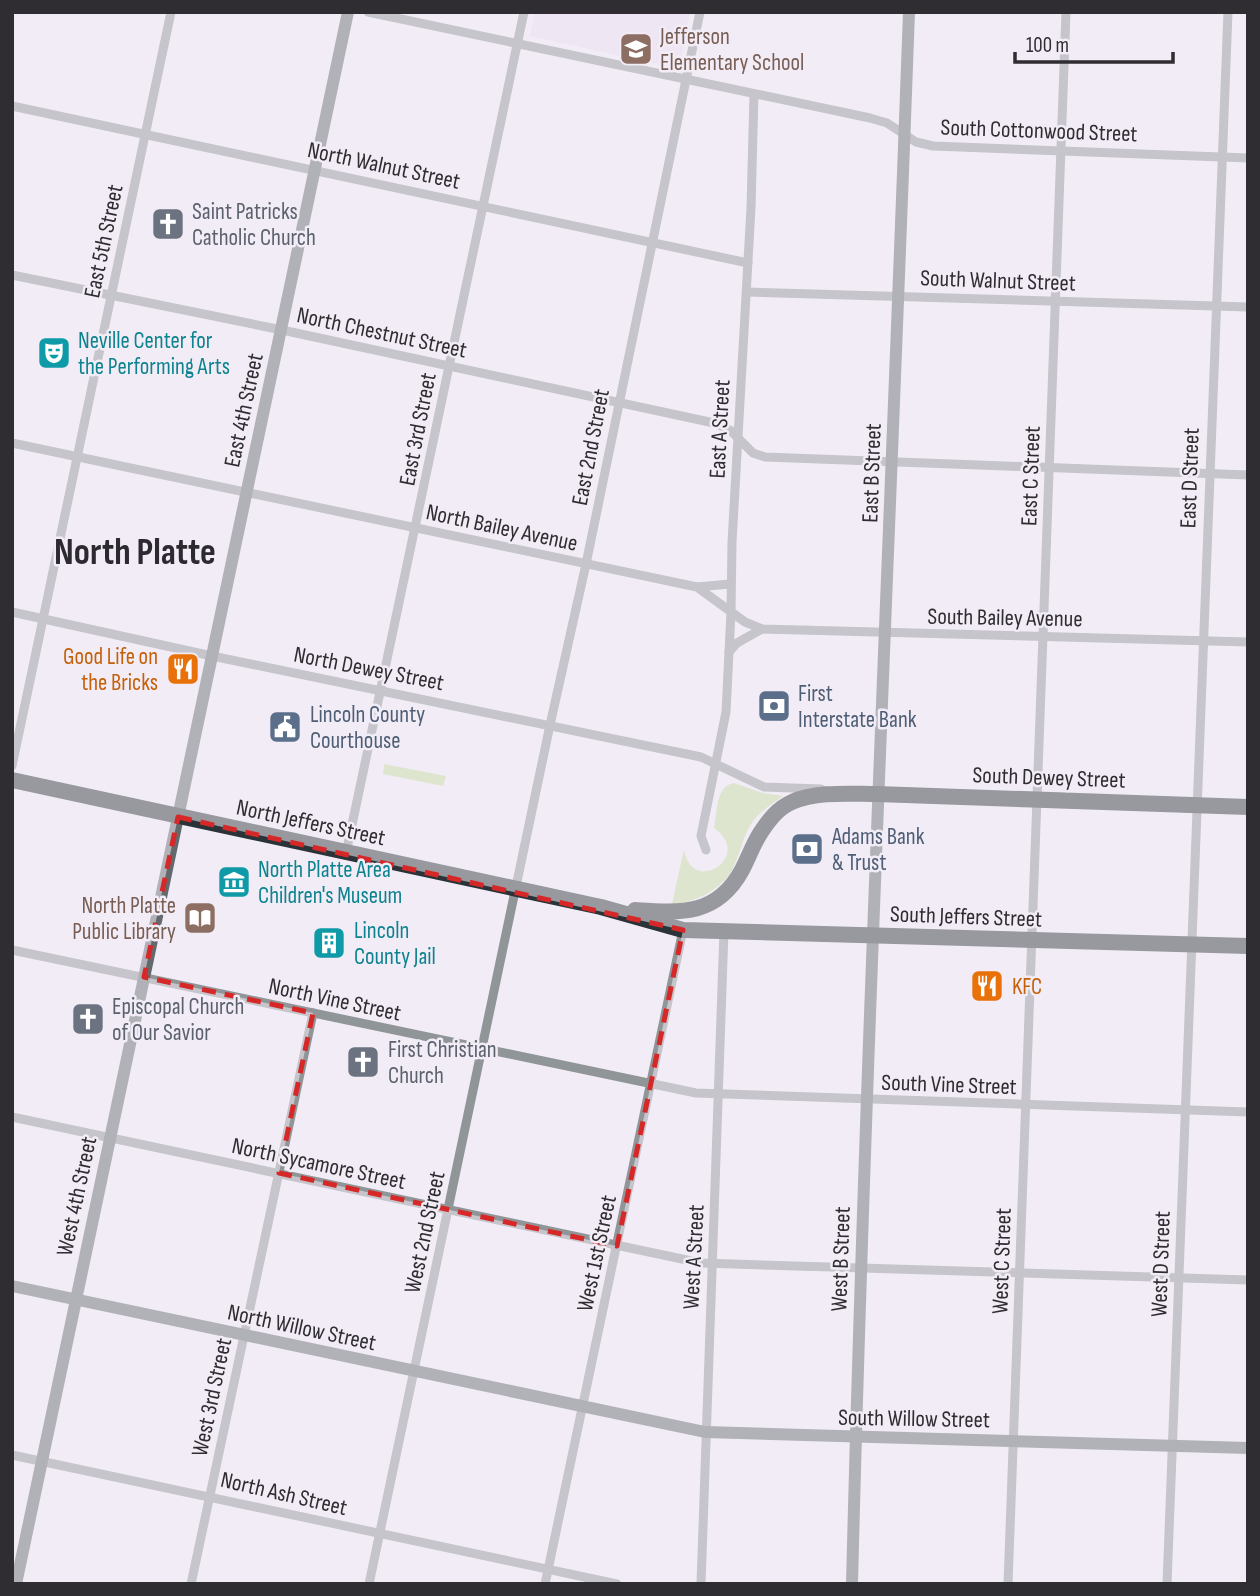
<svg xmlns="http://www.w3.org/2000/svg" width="1260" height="1596" viewBox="0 0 1260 1596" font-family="'Sofia Sans Condensed',sans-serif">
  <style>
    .built { fill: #e8deee }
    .green { fill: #c4dca0 }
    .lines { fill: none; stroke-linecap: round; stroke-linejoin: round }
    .street { stroke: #909597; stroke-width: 9 }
    .secondary { stroke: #636a6d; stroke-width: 12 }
    .highway { stroke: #2a3337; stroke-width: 16 }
    .marked { fill: none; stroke: #d62828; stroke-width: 5; stroke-dasharray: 14 9; stroke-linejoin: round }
    .labels { text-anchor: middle; stroke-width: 5; stroke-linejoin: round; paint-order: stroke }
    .education-label { font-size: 23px; fill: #785e54; stroke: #f2ecf6; text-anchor: start }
    .street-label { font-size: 23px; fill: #2f2d31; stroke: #f2ecf6 }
    .worship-label { font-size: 23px; fill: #5b616d; stroke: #f2ecf6; text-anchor: start }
    .culture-label { font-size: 23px; fill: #0d838f; stroke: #f2ecf6; text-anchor: start }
    .food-label { font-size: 23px; fill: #c56008; stroke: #f2ecf6; text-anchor: end }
    .service-label { font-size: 23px; fill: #4e5e75; stroke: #f2ecf6; text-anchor: start }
    .town-label { font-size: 37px; font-weight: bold; fill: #2d2930; stroke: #f2ecf6 }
  </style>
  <rect width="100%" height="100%" fill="#f2ecf6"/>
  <polygon class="built" points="535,12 690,12 679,69 530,36"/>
  <g class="green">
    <polygon points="384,764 446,776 443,786 383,774"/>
    <path d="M734,783L763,793L783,796C773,803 762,810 754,820C742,835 741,854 732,870C721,890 694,903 672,904L684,849C691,897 755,857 714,828C717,813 716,785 734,783Z"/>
  </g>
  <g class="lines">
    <g class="street">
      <polyline points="368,12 870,118 887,123 916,142 933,146 1248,158"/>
      <polyline points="12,106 748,263"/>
      <polyline points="12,275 282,330 714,423 730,430 753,453 765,457 1248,475"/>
      <polyline points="747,292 1248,307"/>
      <polyline points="12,443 697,587 745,622 762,629 1248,642"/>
      <polyline points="697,587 730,584"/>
      <polyline points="12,612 212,656 701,757 764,787 821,789"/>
      <polyline points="729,652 737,643 762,629"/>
      <polyline points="12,766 171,12"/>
      <polyline points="706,850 701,836 726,712 731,612 732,542 751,208 754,94"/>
      <polyline points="346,853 524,12"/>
      <polyline points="12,950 696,1093 1248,1112"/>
      <polyline points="12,1117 701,1263 1248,1280"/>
      <polyline points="12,1455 617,1584"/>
      <polyline points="191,1584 313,1013"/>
      <polyline points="369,1584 550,725 586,564 700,12"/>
      <polyline points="545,1584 683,930"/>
      <polyline points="701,1584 724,931"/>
      <polyline points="1008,1584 1066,12"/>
      <polyline points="1167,1584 1228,12"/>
    </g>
    <g class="secondary">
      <polyline points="12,1286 705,1432 1248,1448"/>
      <polyline points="16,1584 348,12"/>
      <path d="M852,1584C865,1060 890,536 909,12"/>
    </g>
    <g class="highway">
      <polyline points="12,780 601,907 683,930 1248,946"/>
      <path d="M635,910C681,913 717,916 742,870C749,857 753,844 761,832C769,820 778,808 792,802C817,791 850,794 877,794L1248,807"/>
    </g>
  </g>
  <path d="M0 0H1260V1596H0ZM178,817L683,930L617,1246L279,1173L313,1013L144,977Z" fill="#f2ecf6" fill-opacity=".55" fill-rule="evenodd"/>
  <path class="marked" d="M178,817L683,930L617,1246L279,1173L313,1013L144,977Z"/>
  <defs>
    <symbol id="school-square" viewBox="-11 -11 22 22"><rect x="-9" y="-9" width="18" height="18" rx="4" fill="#8d6e63" stroke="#f2ecf6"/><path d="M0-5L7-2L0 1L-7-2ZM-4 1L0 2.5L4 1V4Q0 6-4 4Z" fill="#fff"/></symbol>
    <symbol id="church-square" viewBox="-11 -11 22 22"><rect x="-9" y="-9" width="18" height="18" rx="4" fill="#6b7280" stroke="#f2ecf6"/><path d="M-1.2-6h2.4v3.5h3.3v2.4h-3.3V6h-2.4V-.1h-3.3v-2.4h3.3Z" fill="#fff"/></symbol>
    <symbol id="theatre-square" viewBox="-11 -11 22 22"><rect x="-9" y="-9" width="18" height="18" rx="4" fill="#0f9aa8" stroke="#f2ecf6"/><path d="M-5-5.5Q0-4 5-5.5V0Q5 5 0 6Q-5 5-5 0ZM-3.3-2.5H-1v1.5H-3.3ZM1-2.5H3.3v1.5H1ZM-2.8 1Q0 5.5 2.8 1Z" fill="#fff"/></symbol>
    <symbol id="restaurant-square" viewBox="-11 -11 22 22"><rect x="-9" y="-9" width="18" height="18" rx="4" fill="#e8710a" stroke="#f2ecf6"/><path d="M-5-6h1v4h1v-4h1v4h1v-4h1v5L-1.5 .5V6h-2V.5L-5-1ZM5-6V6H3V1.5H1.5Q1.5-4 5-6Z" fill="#fff"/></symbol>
    <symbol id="bank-square" viewBox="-11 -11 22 22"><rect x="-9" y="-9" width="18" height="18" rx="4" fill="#5c6f8a" stroke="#f2ecf6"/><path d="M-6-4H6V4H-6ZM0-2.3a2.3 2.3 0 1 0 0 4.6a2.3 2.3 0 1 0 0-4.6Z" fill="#fff"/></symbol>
    <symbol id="civic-square" viewBox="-11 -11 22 22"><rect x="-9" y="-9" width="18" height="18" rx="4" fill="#5c6f8a" stroke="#f2ecf6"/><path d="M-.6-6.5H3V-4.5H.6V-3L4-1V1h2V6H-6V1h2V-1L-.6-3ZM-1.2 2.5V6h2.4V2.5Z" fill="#fff"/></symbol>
    <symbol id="museum-square" viewBox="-11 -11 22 22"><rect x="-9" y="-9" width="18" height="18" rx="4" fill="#0f9aa8" stroke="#f2ecf6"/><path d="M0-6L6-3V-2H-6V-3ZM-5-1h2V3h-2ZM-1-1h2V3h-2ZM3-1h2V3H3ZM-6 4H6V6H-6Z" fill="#fff"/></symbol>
    <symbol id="library-square" viewBox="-11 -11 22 22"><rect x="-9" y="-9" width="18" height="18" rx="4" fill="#8d6e63" stroke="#f2ecf6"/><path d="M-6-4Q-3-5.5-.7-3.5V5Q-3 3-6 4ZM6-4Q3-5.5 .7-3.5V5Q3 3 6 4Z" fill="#fff"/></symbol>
    <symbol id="building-square" viewBox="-11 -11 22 22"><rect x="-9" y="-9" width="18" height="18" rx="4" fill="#0f9aa8" stroke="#f2ecf6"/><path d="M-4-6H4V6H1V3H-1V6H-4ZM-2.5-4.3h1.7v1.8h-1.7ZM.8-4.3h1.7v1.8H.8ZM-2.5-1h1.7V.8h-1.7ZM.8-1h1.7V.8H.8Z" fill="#fff"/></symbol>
  </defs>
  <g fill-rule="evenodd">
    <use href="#school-square" x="617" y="30" width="38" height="38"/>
    <use href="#church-square" x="149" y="205" width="38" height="38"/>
    <use href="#theatre-square" x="35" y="334" width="38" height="38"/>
    <use href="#restaurant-square" x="164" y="650" width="38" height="38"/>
    <use href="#bank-square" x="755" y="687" width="38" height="38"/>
    <use href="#civic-square" x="266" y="708" width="38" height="38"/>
    <use href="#bank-square" x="788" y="830" width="38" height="38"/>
    <use href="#museum-square" x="215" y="863" width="38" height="38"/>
    <use href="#library-square" x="181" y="899" width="38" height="38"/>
    <use href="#building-square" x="310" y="924" width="38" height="38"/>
    <use href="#restaurant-square" x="968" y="967" width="38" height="38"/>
    <use href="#church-square" x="69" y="1000" width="38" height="38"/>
    <use href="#church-square" x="344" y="1043" width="38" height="38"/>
  </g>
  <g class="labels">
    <g class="education-label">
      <text x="660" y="44">Jefferson<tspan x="660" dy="26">Elementary School</tspan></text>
      <text x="176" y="913" text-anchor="end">North Platte<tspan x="176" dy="26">Public Library</tspan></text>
    </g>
    <g class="street-label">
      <text transform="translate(1039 130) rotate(2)" y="8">South Cottonwood Street</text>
      <text transform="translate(384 165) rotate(12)" y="8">North Walnut Street</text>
      <text transform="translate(103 241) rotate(-78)" y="8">East 5th Street</text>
      <text transform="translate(998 280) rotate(2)" y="8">South Walnut Street</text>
      <text transform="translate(382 332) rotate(12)" y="8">North Chestnut Street</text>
      <text transform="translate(243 410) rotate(-78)" y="8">East 4th Street</text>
      <text transform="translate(417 429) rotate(-79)" y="8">East 3rd Street</text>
      <text transform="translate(719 429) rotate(-87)" y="8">East A Street</text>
      <text transform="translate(590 447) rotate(-79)" y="8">East 2nd Street</text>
      <text transform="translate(871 473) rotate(-88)" y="8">East B Street</text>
      <text transform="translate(1030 476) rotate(-88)" y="8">East C Street</text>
      <text transform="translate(1189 478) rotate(-88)" y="8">East D Street</text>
      <text transform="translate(502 527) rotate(12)" y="8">North Bailey Avenue</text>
      <text transform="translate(1005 617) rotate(1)" y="8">South Bailey Avenue</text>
      <text transform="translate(369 668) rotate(11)" y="8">North Dewey Street</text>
      <text transform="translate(1049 777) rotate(2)" y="8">South Dewey Street</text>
      <text transform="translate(311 822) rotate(12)" y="8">North Jeffers Street</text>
      <text transform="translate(966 916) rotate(2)" y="8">South Jeffers Street</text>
      <text transform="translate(335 999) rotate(12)" y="8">North Vine Street</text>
      <text transform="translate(949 1084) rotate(2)" y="8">South Vine Street</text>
      <text transform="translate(319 1163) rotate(12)" y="8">North Sycamore Street</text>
      <text transform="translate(76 1196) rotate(-78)" y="8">West 4th Street</text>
      <text transform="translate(424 1232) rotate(-78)" y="8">West 2nd Street</text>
      <text transform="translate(596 1253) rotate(-78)" y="8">West 1st Street</text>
      <text transform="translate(693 1257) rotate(-87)" y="8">West A Street</text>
      <text transform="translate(840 1259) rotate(-88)" y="8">West B Street</text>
      <text transform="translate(1001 1261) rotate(-88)" y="8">West C Street</text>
      <text transform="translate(1160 1264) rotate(-88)" y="8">West D Street</text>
      <text transform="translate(302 1327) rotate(12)" y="8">North Willow Street</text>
      <text transform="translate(211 1397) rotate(-78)" y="8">West 3rd Street</text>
      <text transform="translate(914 1418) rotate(1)" y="8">South Willow Street</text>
      <text transform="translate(284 1493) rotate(13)" y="8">North Ash Street</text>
    </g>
    <g class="worship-label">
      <text x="192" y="219">Saint Patricks<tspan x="192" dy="26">Catholic Church</tspan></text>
      <text x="112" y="1014">Episcopal Church<tspan x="112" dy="26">of Our Savior</tspan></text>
      <text x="388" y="1057">First Christian<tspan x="388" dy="26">Church</tspan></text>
    </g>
    <g class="culture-label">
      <text x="78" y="348">Neville Center for<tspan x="78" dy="26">the Performing Arts</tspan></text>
      <text x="258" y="877">North Platte Area<tspan x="258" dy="26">Children's Museum</tspan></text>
      <text x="354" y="938">Lincoln<tspan x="354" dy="26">County Jail</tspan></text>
    </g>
    <g class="food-label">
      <text x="158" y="664">Good Life on<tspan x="158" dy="26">the Bricks</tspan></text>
      <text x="1012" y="994" text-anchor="start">KFC</text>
    </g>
    <g class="service-label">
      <text x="798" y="701">First<tspan x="798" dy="26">Interstate Bank</tspan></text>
      <text x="310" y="722">Lincoln County<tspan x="310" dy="26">Courthouse</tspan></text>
      <text x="832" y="844">Adams Bank<tspan x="832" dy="26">&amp; Trust</tspan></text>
    </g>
    <g class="town-label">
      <text x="135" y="564">North Platte</text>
    </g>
  </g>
  <rect width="1260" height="1596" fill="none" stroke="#2f2d31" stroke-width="28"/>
  <path d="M1015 52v10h158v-10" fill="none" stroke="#2f2d31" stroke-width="3.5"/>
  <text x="1026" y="52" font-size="21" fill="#2f2d31" stroke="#f2ecf6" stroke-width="5" paint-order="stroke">100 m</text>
</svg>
